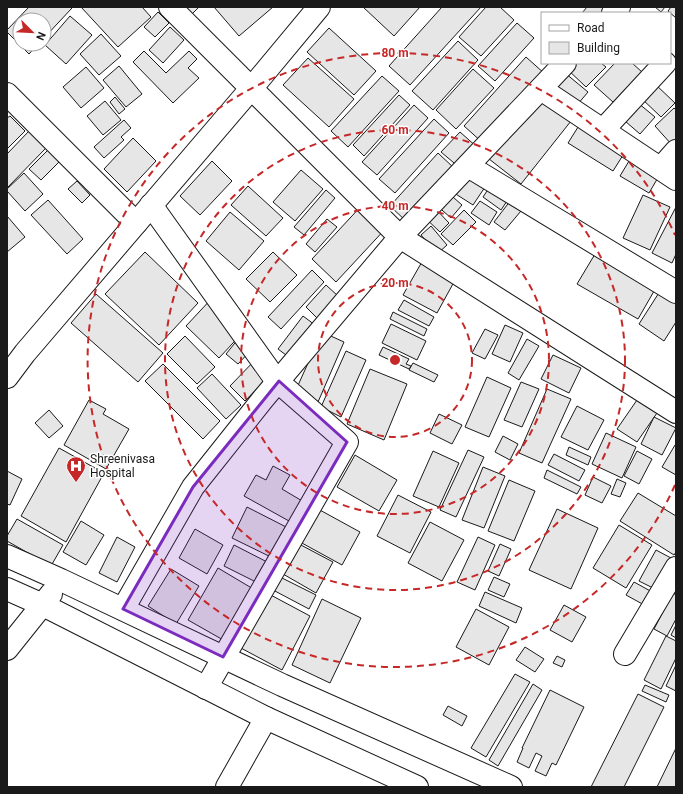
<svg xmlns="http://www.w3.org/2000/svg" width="683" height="794" viewBox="0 0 683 794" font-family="Roboto,sans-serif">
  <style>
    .building { fill: #e6e6e6; stroke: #1a1a1a }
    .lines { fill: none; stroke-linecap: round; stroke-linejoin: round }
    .minor-casing { stroke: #1a1a1a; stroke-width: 24 }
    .minor { stroke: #fff; stroke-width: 22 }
    .marked { fill: #7b2cbf; fill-opacity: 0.2; stroke: #7b2cbf; stroke-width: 3; stroke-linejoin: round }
    .ring { fill: none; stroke: #c62828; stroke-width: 2; stroke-dasharray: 7 5 }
    .labels { text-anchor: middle; stroke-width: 3; stroke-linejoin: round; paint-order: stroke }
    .poi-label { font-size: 12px; fill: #1a1a1a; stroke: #fff; text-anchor: start }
    .centre { fill: #c62828; stroke: #fff; stroke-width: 2 }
    .ring-label { font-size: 12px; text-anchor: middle; font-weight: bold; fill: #c62828; stroke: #fff; stroke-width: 3; stroke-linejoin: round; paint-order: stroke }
  </style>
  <rect width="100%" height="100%" fill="#fff"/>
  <g class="building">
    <polygon points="29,7 71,7 72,8 44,38 44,20 20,20 20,44 38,44 29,54 7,32 7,30"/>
    <polygon points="81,7 142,7 151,17 118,47"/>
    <polygon points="186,7 199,7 192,14"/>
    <polygon points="214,7 273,7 239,36"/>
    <polygon points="363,7 420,7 394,36"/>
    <polygon points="442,7 481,7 410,85 389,66"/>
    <polygon points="486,7 500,7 514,20 481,56 459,37"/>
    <polygon points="587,7 611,7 608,13 582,13"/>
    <polygon points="655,7 665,7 661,12"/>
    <polygon points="671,7 676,7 676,18 668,11"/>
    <polygon points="158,12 169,23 155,37 144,27"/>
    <polygon points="70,16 92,35 66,64 45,45"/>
    <polygon points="517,23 534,38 495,81 478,66"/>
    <polygon points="170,27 184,40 163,63 149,50"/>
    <polygon points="329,28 376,71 354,95 307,52"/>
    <polygon points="101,34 121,56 99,75 80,54"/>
    <polygon points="458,41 478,60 433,110 412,91"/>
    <polygon points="144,51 166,73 189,51 197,59 188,68 199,78 173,103 133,62"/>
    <polygon points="526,57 545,74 483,143 464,126"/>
    <polygon points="308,58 354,99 329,127 283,85"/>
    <polygon points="571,63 601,63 606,67 586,87 566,68"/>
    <polygon points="615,63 632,63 642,72 613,102 594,85"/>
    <polygon points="119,66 142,94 126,107 103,80"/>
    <polygon points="86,67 104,88 81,108 63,87"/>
    <polygon points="559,68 588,92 572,111 543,86"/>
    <polygon points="473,69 494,88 456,129 436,110"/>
    <polygon points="382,76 399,91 348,147 331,131"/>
    <polygon points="654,83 675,103 661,117 640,97"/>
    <polygon points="533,91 571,121 521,184 484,155"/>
    <polygon points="399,95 410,105 364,156 353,145"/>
    <polygon points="115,97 125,109 119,114 110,102"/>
    <polygon points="632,98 655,117 640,134 618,115"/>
    <polygon points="105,101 121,120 103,135 87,116"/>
    <polygon points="414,105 428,118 377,175 362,162"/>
    <polygon points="674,108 676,110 676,141 672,145 655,126"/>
    <polygon points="10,116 25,131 7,149 7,118"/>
    <polygon points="585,116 630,144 613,171 568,143"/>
    <polygon points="434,119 449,133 395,193 379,179"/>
    <polygon points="124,120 131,128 121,137 124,140 104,158 94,147"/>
    <polygon points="29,131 46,148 7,188 7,154"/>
    <polygon points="460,132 478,148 460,168 441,152"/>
    <polygon points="133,138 156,161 127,192 104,169"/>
    <polygon points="638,146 666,164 649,193 620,176"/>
    <polygon points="50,148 62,159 41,180 29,169"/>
    <polygon points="438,153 455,169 407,222 390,206"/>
    <polygon points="212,161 232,181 200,215 180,196"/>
    <polygon points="301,170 323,189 295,221 273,202"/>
    <polygon points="24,173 43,194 25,211 7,191 7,189"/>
    <polygon points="463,173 485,187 473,205 451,191"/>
    <polygon points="495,179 513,192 501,210 483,197"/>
    <polygon points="77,181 90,195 82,203 68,189"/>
    <polygon points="248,186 283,218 266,236 231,205"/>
    <polygon points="326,190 335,198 304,235 294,227"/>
    <polygon points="445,190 462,205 451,218 434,203"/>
    <polygon points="643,195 670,207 650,250 623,238"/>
    <polygon points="514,196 526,205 505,230 494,222"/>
    <polygon points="48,200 83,239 67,254 31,215"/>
    <polygon points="480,201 497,212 489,225 471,213"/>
    <polygon points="364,203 388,226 336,282 312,259"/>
    <polygon points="432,205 449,223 440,232 422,215"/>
    <polygon points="676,207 676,254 672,263 652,253"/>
    <polygon points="464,210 476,222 453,245 441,234"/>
    <polygon points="230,212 264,241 239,270 206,241"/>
    <polygon points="7,216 25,237 7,252"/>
    <polygon points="327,219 337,227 315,252 306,244"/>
    <polygon points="431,226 447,245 437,254 421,235"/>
    <polygon points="601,244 661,279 638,319 577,284"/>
    <polygon points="145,252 198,303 159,345 105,294"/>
    <polygon points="273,252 297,275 270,302 246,279"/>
    <polygon points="427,253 460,271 437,313 403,295"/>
    <polygon points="312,270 324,282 281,329 268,317"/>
    <polygon points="326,285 338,296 317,318 306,307"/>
    <polygon points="662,288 676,298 676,322 664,341 639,324"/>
    <polygon points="96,294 163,353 138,382 71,323"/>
    <polygon points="214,296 247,328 219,358 186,326"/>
    <polygon points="404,300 434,317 429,326 398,310"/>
    <polygon points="393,312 427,329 424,336 390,319"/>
    <polygon points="303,316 319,328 294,361 278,349"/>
    <polygon points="391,324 426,341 417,360 382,343"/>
    <polygon points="505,325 523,333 510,362 492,354"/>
    <polygon points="485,329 498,335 485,359 472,353"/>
    <polygon points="322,332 344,342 318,402 295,392"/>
    <polygon points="185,336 215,367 197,384 167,354"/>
    <polygon points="239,338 252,349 238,364 226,354"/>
    <polygon points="527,339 539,346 519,380 508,373"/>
    <polygon points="383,347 409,359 406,364 411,366 409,369 379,355"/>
    <polygon points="346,351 366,360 341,417 321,407"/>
    <polygon points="553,355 581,368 569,393 541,379"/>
    <polygon points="258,357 273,372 245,401 230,386"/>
    <polygon points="413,363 438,375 434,382 409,370"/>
    <polygon points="163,364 220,421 203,439 145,381"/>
    <polygon points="370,369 407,384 384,440 347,424"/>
    <polygon points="212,374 241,405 226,419 197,388"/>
    <polygon points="487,377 511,388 489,437 465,427"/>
    <polygon points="521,382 539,389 522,427 504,420"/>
    <polygon points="547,389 571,399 542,463 519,453"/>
    <polygon points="89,400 106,409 103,414 129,429 106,469 64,445"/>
    <polygon points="637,400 657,413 637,442 617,429"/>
    <polygon points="577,406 604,420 588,450 561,437"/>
    <polygon points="49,410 63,426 49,438 35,423"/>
    <polygon points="439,414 462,425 452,444 430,433"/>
    <polygon points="654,417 676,428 662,455 641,444"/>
    <polygon points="606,433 636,447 622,478 592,464"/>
    <polygon points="503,436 518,444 510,460 495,452"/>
    <polygon points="675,445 676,446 676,475 662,467"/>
    <polygon points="569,447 591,457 588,465 566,455"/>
    <polygon points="59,448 104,473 66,542 21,516"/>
    <polygon points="468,450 484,457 456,517 440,510"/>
    <polygon points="433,451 459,463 439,507 413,496"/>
    <polygon points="637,451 652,459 639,484 624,476"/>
    <polygon points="554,454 585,470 579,481 548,465"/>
    <polygon points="355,455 397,480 379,511 337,487"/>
    <polygon points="273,466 290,475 282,489 309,505 298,526 244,496 256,475 266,480"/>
    <polygon points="483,467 505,476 484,528 462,520"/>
    <polygon points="547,470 581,487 577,494 544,478"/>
    <polygon points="7,471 22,479 10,505 7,504"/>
    <polygon points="593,477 611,486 602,503 585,495"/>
    <polygon points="617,479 626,483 620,497 611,494"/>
    <polygon points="509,480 535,491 514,541 488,531"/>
    <polygon points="638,493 676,516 676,552 674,555 620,521"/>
    <polygon points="398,495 431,512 410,553 377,536"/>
    <polygon points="247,507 292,530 277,560 232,538"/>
    <polygon points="318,509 360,532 342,565 300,542"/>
    <polygon points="557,509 598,528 571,589 529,570"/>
    <polygon points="17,519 63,545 51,566 7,541 7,536"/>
    <polygon points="81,521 104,535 86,565 63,552"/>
    <polygon points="430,522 464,540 442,581 408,563"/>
    <polygon points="619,525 652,545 626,588 593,568"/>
    <polygon points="195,529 223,545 207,574 179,558"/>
    <polygon points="117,537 135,547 117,582 99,573"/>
    <polygon points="478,537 495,545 475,590 457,582"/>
    <polygon points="299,544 333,562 316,593 283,574"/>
    <polygon points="500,544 511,549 499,576 488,571"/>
    <polygon points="234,545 271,564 260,584 224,566"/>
    <polygon points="656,550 671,558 655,589 639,581"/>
    <polygon points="218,568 255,590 225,641 188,620"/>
    <polygon points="171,569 199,586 176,624 148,606"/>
    <polygon points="280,577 316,595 309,609 273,590"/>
    <polygon points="494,577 510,584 504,597 488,590"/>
    <polygon points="634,582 654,593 646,606 626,595"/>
    <polygon points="485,592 522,608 516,623 479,606"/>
    <polygon points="267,593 310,616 282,670 239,647"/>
    <polygon points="673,593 676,595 676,619 667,636 654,629"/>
    <polygon points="322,599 361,618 330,683 292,665"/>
    <polygon points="564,605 586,617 572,642 550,630"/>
    <polygon points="476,609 509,627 489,665 456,647"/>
    <polygon points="676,625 676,638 671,635"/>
    <polygon points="666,636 676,641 676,658 661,689 644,680"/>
    <polygon points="525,647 544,659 535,672 516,660"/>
    <polygon points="557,656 565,660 562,667 553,663"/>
    <polygon points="676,665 676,691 666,686"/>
    <polygon points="515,674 530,682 486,757 471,748"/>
    <polygon points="533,684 542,690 498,766 489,760"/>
    <polygon points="645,685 669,695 666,702 642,691"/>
    <polygon points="550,690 584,707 556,765 552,763 546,776 535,771 542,756 536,753 529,768 517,762 523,748 522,748"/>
    <polygon points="638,694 664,707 624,787 591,787"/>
    <polygon points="448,706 467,716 462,726 443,715"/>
    <polygon points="676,748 676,787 657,787"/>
  </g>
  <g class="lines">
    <defs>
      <g id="minor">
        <polyline points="170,7 400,237 676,412"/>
        <polyline points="613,13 619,7"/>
        <polyline points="541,89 676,179"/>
        <polyline points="7,94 136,223"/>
        <polyline points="603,130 665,63"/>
        <polyline points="468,166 676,292"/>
        <polyline points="661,168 676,151"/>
        <polyline points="151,205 276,380 347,442 206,688"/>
        <polyline points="7,377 25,353 255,84 319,7"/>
        <polyline points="7,556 61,580 282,685 511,787"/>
        <polyline points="7,589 43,605 266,718 417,787"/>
        <polyline points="123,609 193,487 263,399 400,237 565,63"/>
        <polyline points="7,649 51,594"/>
        <polyline points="625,654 676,568"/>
        <polyline points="227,787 266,718"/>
      </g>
    </defs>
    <use href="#minor" class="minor-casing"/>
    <use href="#minor" class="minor"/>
  </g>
  <path class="marked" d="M279,381L347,442L223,657L123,609L193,487Z"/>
  <g class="ring">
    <circle cx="395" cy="360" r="77"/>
    <circle cx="395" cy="360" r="154"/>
    <circle cx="395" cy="360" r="230"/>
    <path d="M675 485A307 307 0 1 1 675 235"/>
  </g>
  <defs>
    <symbol id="hospital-pin" viewBox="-11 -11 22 30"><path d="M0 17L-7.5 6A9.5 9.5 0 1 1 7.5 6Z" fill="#c62828" stroke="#fff"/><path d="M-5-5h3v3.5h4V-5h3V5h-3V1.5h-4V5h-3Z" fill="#fff"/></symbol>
  </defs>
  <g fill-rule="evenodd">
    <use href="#hospital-pin" x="65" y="455" width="22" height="30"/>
  </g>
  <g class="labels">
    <g class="poi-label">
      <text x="90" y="463">Shreenivasa<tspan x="90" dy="14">Hospital</tspan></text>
    </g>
  </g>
  <circle cx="395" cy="360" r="6" class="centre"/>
  <g class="ring-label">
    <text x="395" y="57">80 m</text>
    <text x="395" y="134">60 m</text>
    <text x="395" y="210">40 m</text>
    <text x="395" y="287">20 m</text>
  </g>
  <rect width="683" height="794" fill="none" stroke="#1a1a1a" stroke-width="16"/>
  <rect x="541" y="12" width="130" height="52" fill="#ffffff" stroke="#a3a3a3"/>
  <rect x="549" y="25" width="20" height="6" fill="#ffffff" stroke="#a3a3a3"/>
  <text x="577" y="32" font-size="12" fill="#1a1a1a">Road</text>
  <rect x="549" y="42" width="20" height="12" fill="#e6e6e6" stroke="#a3a3a3"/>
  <text x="577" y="52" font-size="12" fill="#1a1a1a">Building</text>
  <g transform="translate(32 32) rotate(114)"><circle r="19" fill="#ffffff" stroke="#a3a3a3"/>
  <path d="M0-3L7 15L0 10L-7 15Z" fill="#c62828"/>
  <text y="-6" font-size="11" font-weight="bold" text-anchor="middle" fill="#1a1a1a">N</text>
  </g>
</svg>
